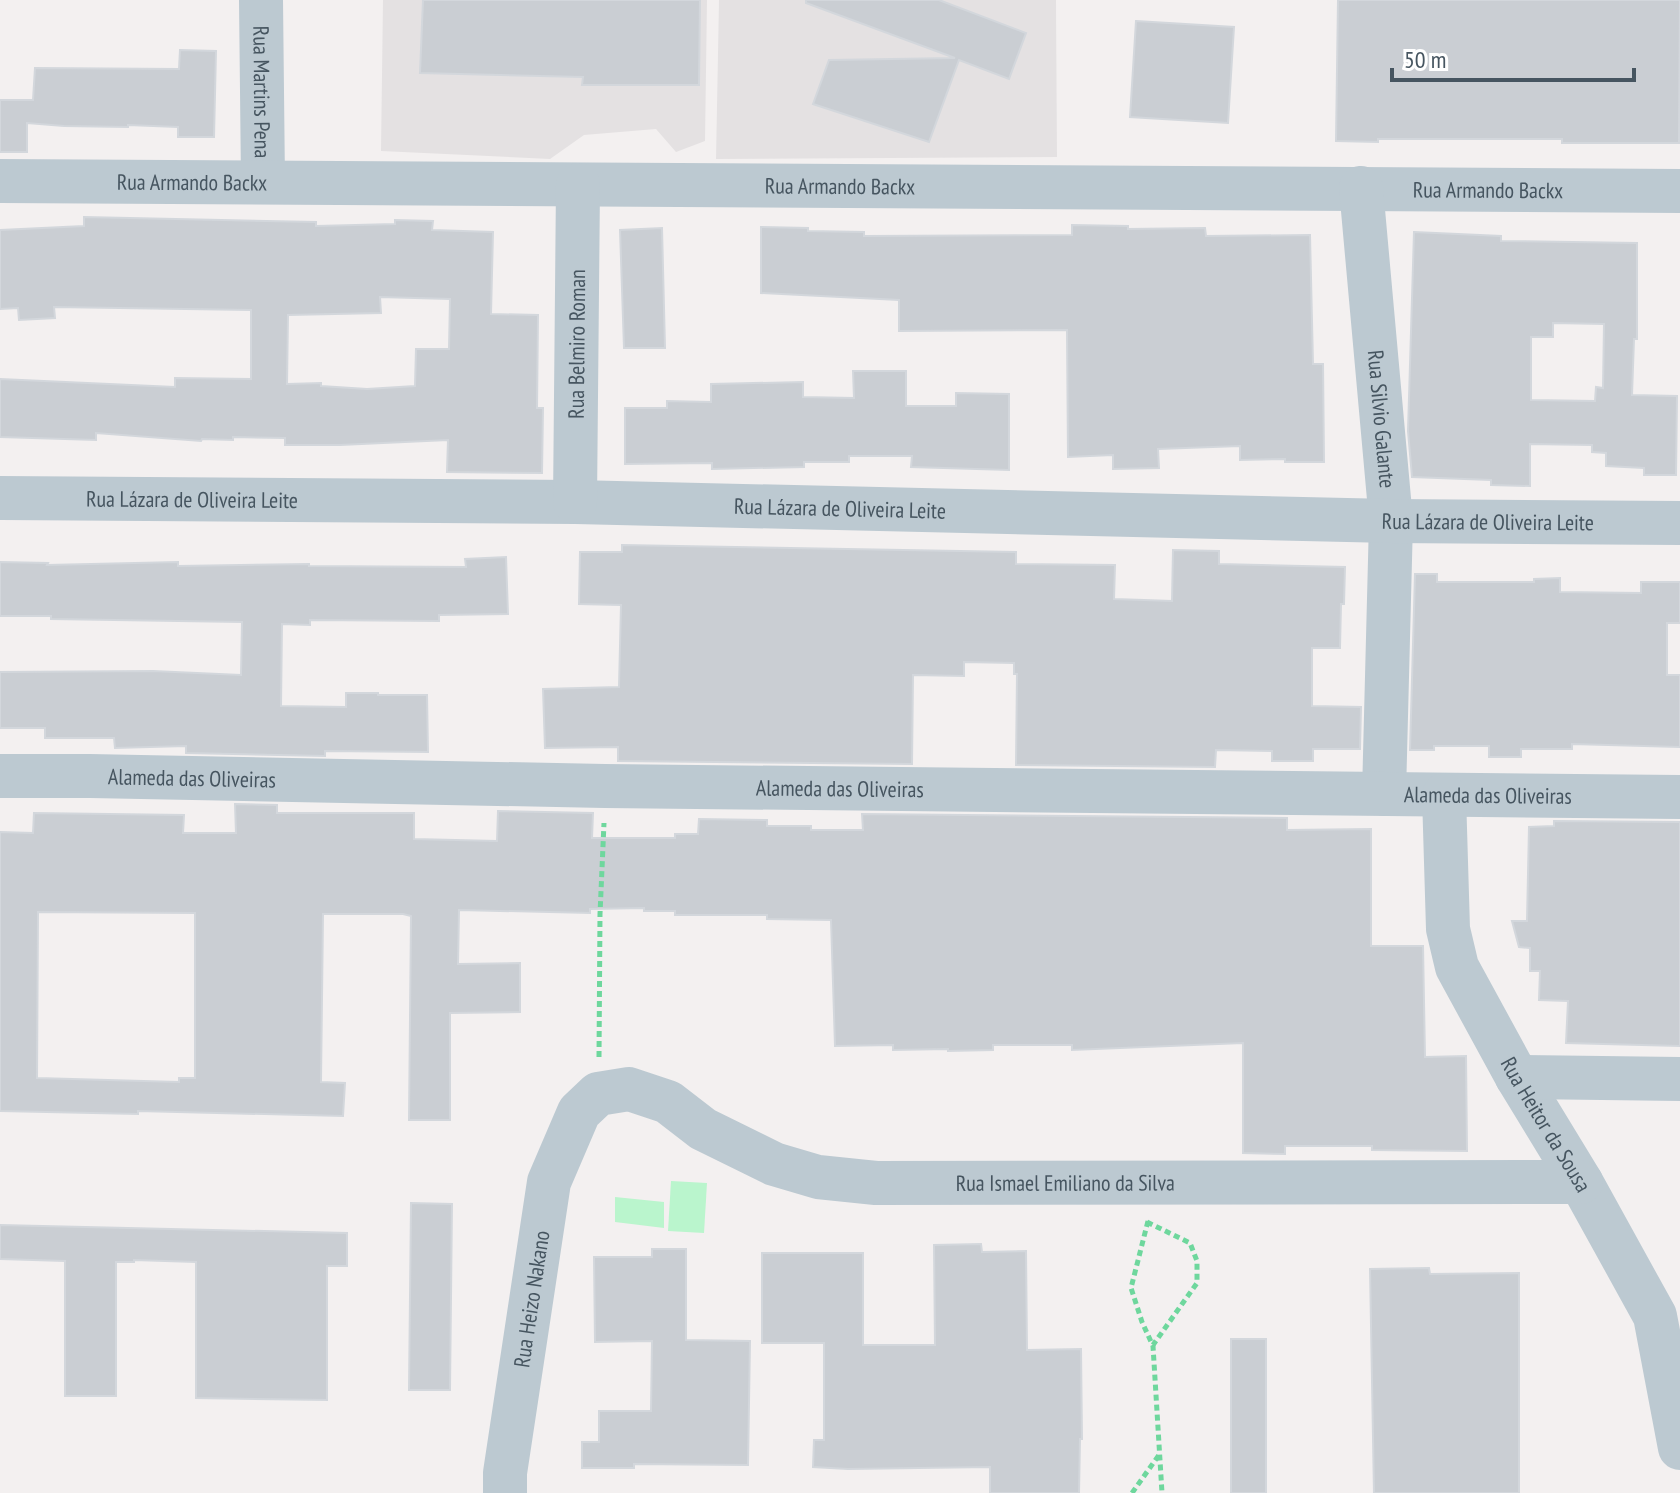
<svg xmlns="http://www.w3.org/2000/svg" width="1680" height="1493" viewBox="0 0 1680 1493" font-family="'PT Sans Narrow',sans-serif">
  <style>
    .education { fill: #e4e1e2 }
    .green { fill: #baf5cd }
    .building { fill: #caced3; stroke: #d3d7dc; stroke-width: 2; fill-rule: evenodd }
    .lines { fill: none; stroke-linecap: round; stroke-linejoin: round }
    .path { stroke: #6ed79d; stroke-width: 5; stroke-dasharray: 6 4; stroke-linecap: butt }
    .minor { stroke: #bcc9d1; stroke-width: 44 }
    .labels { text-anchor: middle; stroke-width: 6; stroke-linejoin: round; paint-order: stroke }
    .street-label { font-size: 22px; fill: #465560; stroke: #fff }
  </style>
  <rect width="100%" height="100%" fill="#f3f0f0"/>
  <g class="education">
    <polygon points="383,0 707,0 705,141 676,152 656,129 584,135 550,159 381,151"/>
    <polygon points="719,0 1056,0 1057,157 716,159"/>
  </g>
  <g class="green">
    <polygon points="671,1181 707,1183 704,1233 668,1231"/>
    <polygon points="615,1197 664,1202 664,1228 615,1222"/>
  </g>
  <g class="building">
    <polygon points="423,0 700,0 699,85 582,85 583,77 420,73"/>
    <polygon points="806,0 939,0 1026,33 1009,79 959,60 929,142 813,104 829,60 955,58 806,3"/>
    <polygon points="1338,0 1680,0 1679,143 1562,143 1562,139 1378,139 1378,142 1336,141"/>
    <polygon points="1136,21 1234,27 1228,123 1130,117"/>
    <polygon points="180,50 216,51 214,137 178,137 178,127 128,125 128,127 64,126 27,123 27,152 0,152 0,100 33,100 35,68 179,69"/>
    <path d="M84,217L316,222V226L395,224V220L433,221L432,230L493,232L491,314L538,315L537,408H543L542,473L447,472L448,440L340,445H285V438L233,437V440L202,439L201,441L96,433V440L0,437V379L175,387V378L251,379V310L54,307L55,318L19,320L18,308L0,309V230L84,226ZM380,297L450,299L449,349H416L415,386L367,389L321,386V383L287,384L288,315L381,313Z"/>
    <polygon points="1072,225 1128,226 1128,229 1205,228 1206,236 1310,235 1313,364 1323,364 1324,462 1285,462 1285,459 1240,460 1240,446 1158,449 1159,468 1113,469 1113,455 1068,457 1067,330 899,331 899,300 761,293 761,227 808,228 808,231 864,232 864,236 1072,235"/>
    <polygon points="662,228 665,348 624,348 620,230"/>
    <path d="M1414,232L1501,236V241L1637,243V339H1634L1632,395L1677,396L1676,475H1644V468L1606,466V453L1592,452V445L1530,444V486L1491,485V480L1412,477L1408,431ZM1553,323L1604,324L1603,388L1596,387L1595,401L1531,400V337H1553Z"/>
    <polygon points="853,371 906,371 906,406 956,406 956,393 1009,394 1009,470 911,467 912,456 849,456 849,462 804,462 804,467 712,469 712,463 625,464 625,408 667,408 667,401 711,402 711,384 803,382 803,397 854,398"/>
    <polygon points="622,545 1016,552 1016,564 1115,565 1114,599 1144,600 1172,601 1173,550 1219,551 1219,564 1345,567 1344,604 1341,604 1340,648 1312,648 1312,706 1361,707 1360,749 1313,749 1313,761 1272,761 1272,751 1216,750 1215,767 1016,765 1017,674 1014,674 1014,663 964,662 964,676 913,675 912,764 618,761 618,747 545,748 543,689 619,687 621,605 579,604 580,552 622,552"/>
    <polygon points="506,557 508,614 439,615 439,621 310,620 310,625 282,624 281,706 346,707 346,693 378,693 378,695 427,695 428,752 325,751 325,756 186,753 186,746 115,748 114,738 45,738 45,728 0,728 0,672 153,671 241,675 242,622 51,619 51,616 0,616 0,562 48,563 47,565 178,562 178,566 309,564 309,566 466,567 465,559"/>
    <polygon points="1415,574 1437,574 1437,582 1534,582 1534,579 1560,578 1560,592 1641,593 1641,582 1680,582 1680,623 1667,623 1667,675 1680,675 1680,747 1572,744 1572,749 1521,749 1521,757 1489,757 1489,746 1434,746 1434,750 1410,750"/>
    <path d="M235,804L277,805V813H414V839L497,841L498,811L593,813L592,838H675V834H698L699,819L767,820V826H811V830H863L862,814L1287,818V830L1371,829V946H1423L1425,1057L1466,1056L1467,1151L1372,1150V1146H1285V1154L1243,1153V1043L1072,1050V1045H993V1050L948,1051V1049L893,1050V1045L835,1046L831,920L767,919V915H675V911H644V908L590,909V913L459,910L458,964L520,963V1012L450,1013V1120H409L411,916L403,914H323L321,1082L345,1083L343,1116L138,1111V1114L0,1111V832L33,833L34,813L184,815L183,833H236ZM38,912L195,913V1078H179V1082L37,1078Z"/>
    <polygon points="1554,821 1680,822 1680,1046 1566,1043 1568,1001 1539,1000 1540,971 1530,971 1530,948 1519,947 1512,921 1527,921 1529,827 1554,826"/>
    <polygon points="411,1203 452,1204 450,1390 409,1390"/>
    <polygon points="0,1225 347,1233 347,1266 327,1266 327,1400 196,1398 196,1262 134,1260 134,1262 116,1262 116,1396 65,1396 65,1261 0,1259"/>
    <polygon points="981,1244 982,1252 1026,1251 1027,1350 1081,1349 1082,1439 1080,1439 1079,1493 990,1493 990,1467 848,1469 813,1467 814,1440 824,1440 824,1343 762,1343 762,1253 863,1253 863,1345 935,1345 934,1245"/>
    <polygon points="652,1249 686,1249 686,1340 750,1341 748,1465 634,1464 634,1468 582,1468 582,1442 599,1442 599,1411 651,1411 652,1341 595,1342 594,1257 652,1257"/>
    <polygon points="1429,1268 1430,1274 1519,1273 1519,1493 1374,1493 1370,1269"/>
    <rect x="1231" y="1339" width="35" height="154"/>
  </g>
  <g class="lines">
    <g class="path">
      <polyline points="599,1057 600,914 604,823"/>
      <polyline points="1148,1221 1131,1288 1142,1322 1153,1346 1162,1493"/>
      <polyline points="1147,1222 1190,1243 1197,1261 1197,1283 1153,1345"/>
      <polyline points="1132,1493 1159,1455"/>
    </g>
    <g class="minor">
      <path id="s1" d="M261,0L263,182"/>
      <path id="s2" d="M0,181L1680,191"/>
      <path id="s3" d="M1361,188L1391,521L1384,794"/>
      <path id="s4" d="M0,498L575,502L1391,521L1680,523"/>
      <path id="s5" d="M575,502L578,185"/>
      <path id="s6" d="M0,776H90L605,786L1680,797"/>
      <path id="s7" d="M1444,795L1448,929L1457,967L1517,1077L1581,1182L1655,1316L1680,1448"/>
      <polyline points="1517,1077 1680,1079"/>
      <path id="s8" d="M505,1493V1473L549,1182L579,1112L598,1094L629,1089L668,1102L703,1129L774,1164L818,1177L876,1183L1581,1182"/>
    </g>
  </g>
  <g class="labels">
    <g class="street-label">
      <text dy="8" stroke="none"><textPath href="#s1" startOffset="92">Rua Martins Pena</textPath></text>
      <text dy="8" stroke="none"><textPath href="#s2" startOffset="192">Rua Armando Backx</textPath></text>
      <text dy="8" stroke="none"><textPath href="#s2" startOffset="840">Rua Armando Backx</textPath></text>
      <text dy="8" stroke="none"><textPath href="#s2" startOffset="1488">Rua Armando Backx</textPath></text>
      <text dy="8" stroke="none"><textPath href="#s5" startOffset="158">Rua Belmiro Roman</textPath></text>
      <text dy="8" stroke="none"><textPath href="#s3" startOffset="232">Rua Silvio Galante</textPath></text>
      <text dy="8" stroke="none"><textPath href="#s4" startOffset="192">Rua Lázara de Oliveira Leite</textPath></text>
      <text dy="8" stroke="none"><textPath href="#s4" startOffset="840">Rua Lázara de Oliveira Leite</textPath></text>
      <text dy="8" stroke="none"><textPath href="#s4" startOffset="1488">Rua Lázara de Oliveira Leite</textPath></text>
      <text dy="8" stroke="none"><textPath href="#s6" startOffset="192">Alameda das Oliveiras</textPath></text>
      <text dy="8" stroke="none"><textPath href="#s6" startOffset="840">Alameda das Oliveiras</textPath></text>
      <text dy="8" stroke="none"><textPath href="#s6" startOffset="1488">Alameda das Oliveiras</textPath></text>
      <text dy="8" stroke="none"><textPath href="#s7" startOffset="354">Rua Heitor da Sousa</textPath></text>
      <text dy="8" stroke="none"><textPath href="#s8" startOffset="906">Rua Ismael Emiliano da Silva</textPath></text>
      <text dy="8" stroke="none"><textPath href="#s8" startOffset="196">Rua Heizo Nakano</textPath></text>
    </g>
  </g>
  <path d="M1392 68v12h242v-12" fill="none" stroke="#465560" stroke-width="4"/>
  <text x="1404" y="68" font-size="24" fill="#465560" stroke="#ffffff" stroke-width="6" paint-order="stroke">50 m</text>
</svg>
